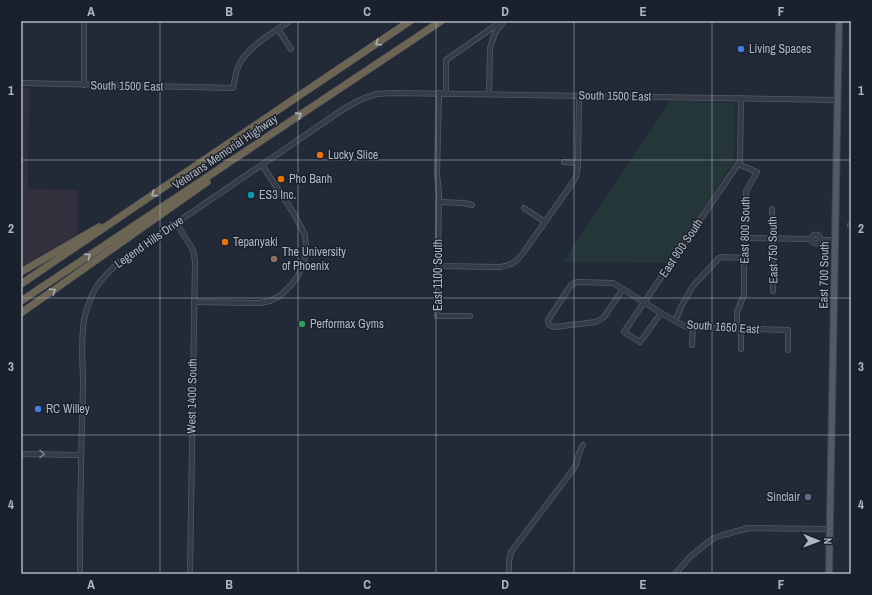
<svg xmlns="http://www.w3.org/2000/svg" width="872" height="595" viewBox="0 0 872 595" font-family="'Archivo Narrow',sans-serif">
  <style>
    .medical { fill: #32303c }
    .green { fill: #253639 }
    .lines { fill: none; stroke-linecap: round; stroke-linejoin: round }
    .minor-casing { stroke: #535965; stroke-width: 6 }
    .major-casing { stroke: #3f4451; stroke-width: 8 }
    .highway-casing { stroke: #404652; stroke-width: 8 }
    .minor { stroke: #353b47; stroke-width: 4.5 }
    .major { stroke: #535a67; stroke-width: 6 }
    .highway { stroke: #6d6553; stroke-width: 7 }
    .oneway { stroke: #adb2be }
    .oneway2 { stroke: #797f8c }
    .grid { fill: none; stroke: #b0b6c4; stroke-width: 1; stroke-opacity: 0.55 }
    .shop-dot { fill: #3f7fe0; stroke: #1b212c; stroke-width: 1.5 }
    .food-dot { fill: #e8710a; stroke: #1b212c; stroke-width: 1.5 }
    .culture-dot { fill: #0f9aa8; stroke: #1b212c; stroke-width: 1.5 }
    .education-dot { fill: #8d6e63; stroke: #1b212c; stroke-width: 1.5 }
    .leisure-dot { fill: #2e9e5b; stroke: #1b212c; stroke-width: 1.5 }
    .service-dot { fill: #5c6f8a; stroke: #1b212c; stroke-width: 1.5 }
    .labels { text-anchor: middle; stroke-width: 3; stroke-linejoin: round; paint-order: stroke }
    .poi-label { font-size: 12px; fill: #b0b6c4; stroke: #1b212c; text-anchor: start }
    .street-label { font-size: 12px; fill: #b0b6c4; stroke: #1b212c }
    .neatline { fill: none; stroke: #b0b6c4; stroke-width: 1.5 }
    .grid-label { font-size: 13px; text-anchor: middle; font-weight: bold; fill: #b0b6c4 }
  </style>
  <rect width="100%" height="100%" fill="#222937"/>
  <polygon class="medical" points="21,87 29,88 28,189 78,190 78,234 21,267"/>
  <polygon class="green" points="669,101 735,103 734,161 669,263 563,262"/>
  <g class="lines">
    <defs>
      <g id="minor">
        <polyline points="278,29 291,49"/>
        <path d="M21,83L233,88C235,78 236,69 241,61C252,44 274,32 290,21"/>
        <polyline points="84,85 84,21"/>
        <polyline points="439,93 437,175 439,193 437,316 470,316"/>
        <polyline points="446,93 446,60 502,21"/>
        <polyline points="489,94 490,48 495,33 504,21"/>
        <polyline points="564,162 578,163"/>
        <polyline points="439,202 463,203 472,205"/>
        <polyline points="524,208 545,222"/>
        <polyline points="772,209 773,291"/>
        <polyline points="176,223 193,250 195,261 190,574"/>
        <polyline points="850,225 851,225"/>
        <circle cx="816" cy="239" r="4.5"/>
        <polyline points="744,238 811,239"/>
        <polyline points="820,240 835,240"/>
        <path d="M438,266L500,267C512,265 516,262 523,253L571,185L576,177L578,166L579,96"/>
        <polygon points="577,282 613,283 623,289 604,317 596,322 554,327 549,325 548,320 571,285"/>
        <polyline points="623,289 661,313 686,327 788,330 788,350"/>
        <polyline points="194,302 260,303 270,301 281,295 291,285 299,274 304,262 306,248 305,235 293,212 262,165"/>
        <polyline points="661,313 640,342 624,332 738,164"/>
        <polyline points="675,321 682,305 693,286 719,258 723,257 744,258"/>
        <polyline points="737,329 737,312 744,295 744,258 746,191 757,172 738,164 740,161 741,98"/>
        <polyline points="692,345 693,327"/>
        <polyline points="741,349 741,329"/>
        <polyline points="21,454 81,455"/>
        <path d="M80,574C80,511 81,448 83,385C83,367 81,348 83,330C83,320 86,310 90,300C96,283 108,272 122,260L345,108L362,99L376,94L392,93L837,100"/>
        <path d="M509,574V561L511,552L575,467C578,459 578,453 583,445"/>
        <polyline points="675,574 689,558 703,546 714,538 723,535 748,528 830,529"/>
      </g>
      <polyline id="major" points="829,574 839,21"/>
      <g id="highway">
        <polyline points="21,272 99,227"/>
        <polyline points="21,284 303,93 410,21"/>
        <polyline points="21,301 441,21"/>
        <polyline points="21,313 207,182"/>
      </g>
    </defs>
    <use href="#minor" class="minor-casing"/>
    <use href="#major" class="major-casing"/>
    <use href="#highway" class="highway-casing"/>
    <use href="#minor" class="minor"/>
    <use href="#major" class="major"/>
    <use href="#highway" class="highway"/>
  </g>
  <defs><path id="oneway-chevron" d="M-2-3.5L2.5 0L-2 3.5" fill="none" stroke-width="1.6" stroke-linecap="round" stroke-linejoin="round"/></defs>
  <g class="oneway">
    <use href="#oneway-chevron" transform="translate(378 43) rotate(146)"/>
    <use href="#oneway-chevron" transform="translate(299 115) rotate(-33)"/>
    <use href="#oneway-chevron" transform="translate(154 194) rotate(146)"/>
    <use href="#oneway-chevron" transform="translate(88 256) rotate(-34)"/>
    <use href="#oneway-chevron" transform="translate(53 291) rotate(-35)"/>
  </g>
  <use class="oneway2" href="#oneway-chevron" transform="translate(42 454) rotate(1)"/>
  <path class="grid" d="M160,21V574M298,21V574M436,21V574M574,21V574M712,21V574M21,160H851M21,298H851M21,435H851"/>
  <g class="shop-dot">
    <circle cx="741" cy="49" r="4"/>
    <circle cx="38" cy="409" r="4"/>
  </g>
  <g class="food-dot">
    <circle cx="320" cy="155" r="4"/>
    <circle cx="281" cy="179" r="4"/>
    <circle cx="225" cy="242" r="4"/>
  </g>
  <circle class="culture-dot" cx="251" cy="195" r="4"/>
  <circle class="education-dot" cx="274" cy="259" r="4"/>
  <circle class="leisure-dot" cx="302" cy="324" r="4"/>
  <circle class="service-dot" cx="808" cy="497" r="4"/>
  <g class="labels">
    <g class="poi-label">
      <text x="749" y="53">Living Spaces</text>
      <text x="328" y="159">Lucky Slice</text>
      <text x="289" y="183">Pho Banh</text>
      <text x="259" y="199">ES3 Inc.</text>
      <text x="233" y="246">Tepanyaki</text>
      <text x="282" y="256">The University<tspan x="282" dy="14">of Phoenix</tspan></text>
      <text x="310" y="328">Performax Gyms</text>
      <text x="46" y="413">RC Willey</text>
      <text x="800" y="501" text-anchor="end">Sinclair</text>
    </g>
    <g class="street-label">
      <text transform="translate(127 86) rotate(1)" y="4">South 1500 East</text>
      <text transform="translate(615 96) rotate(1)" y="4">South 1500 East</text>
      <text transform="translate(225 152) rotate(-34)" y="4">Veterans Memorial Highway</text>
      <text transform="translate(745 230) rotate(-89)" y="4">East 800 South</text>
      <text transform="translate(149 242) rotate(-35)" y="4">Legend Hills Drive</text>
      <text transform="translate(681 248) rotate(-56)" y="4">East 900 South</text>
      <text transform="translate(773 250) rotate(-91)" y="4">East 750 South</text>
      <text transform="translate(438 275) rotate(-90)" y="4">East 1100 South</text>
      <text transform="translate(824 275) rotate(-89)" y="4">East 700 South</text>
      <text transform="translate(723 327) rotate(4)" y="4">South 1650 East</text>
      <text transform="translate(192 396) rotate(-89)" y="4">West 1400 South</text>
    </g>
  </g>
  <rect width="872" height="595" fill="none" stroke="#1b212c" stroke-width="44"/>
  <g transform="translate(818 541) rotate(91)" stroke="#1b212c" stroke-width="3" paint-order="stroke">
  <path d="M0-3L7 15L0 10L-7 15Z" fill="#b0b6c4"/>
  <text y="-6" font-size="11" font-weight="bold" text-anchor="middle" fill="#b0b6c4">N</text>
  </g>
  <rect x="22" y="22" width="828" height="551" class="neatline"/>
  <g class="grid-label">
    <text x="91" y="16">A</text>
    <text x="229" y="16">B</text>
    <text x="367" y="16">C</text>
    <text x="505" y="16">D</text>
    <text x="643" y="16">E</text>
    <text x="781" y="16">F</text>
    <text x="11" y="95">1</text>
    <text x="861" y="95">1</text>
    <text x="11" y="233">2</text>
    <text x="861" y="233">2</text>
    <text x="11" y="371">3</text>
    <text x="861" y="371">3</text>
    <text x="11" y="509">4</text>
    <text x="861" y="509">4</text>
    <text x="91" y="589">A</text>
    <text x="229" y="589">B</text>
    <text x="367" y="589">C</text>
    <text x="505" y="589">D</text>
    <text x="643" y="589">E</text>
    <text x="781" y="589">F</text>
  </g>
</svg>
